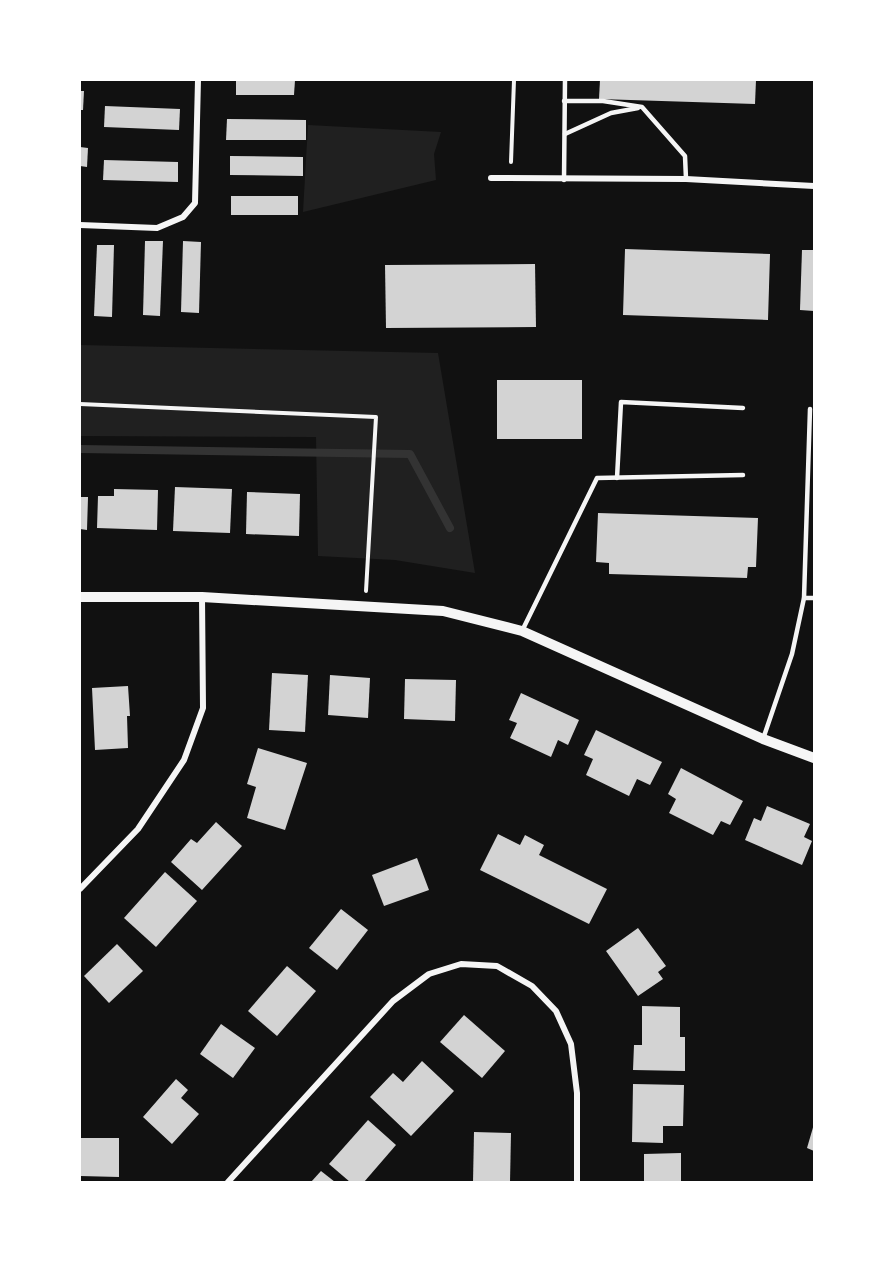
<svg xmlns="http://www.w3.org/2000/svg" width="894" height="1262" viewBox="0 0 894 1262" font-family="Mulish,sans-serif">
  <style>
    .green { fill: #202020 }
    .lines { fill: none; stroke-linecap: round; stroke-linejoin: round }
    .stream { stroke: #333; stroke-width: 8 }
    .building { fill: #d3d3d3 }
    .path { stroke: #f5f5f5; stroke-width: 4 }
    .service { stroke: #f5f5f5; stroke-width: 4.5 }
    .minor { stroke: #f5f5f5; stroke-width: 6 }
    .tertiary { stroke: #f5f5f5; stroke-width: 10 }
  </style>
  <rect width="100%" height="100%" fill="#111"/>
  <g class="green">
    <polygon points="308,125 441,132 434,154 436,180 303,212"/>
    <polygon points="80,345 438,353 475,573 395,560 318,556 316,437 80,436"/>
  </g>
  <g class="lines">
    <polyline class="stream" points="80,449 410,454 450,528"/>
  </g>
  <g class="building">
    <polygon points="236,80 295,80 294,95 236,95"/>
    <polygon points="600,80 756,80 755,104 599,99"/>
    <polygon points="80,91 84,91 83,110 80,110"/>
    <polygon points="105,106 180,109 179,130 104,127"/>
    <polygon points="227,119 306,120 306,140 226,140"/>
    <polygon points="80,147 88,148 87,167 80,166"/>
    <polygon points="230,156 303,157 303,176 230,175"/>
    <polygon points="104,160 178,162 178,182 103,180"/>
    <rect x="231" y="196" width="67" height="19"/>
    <polygon points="145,241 163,241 160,316 143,315"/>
    <polygon points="183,241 201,242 199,313 181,312"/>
    <polygon points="97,245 114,245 112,317 94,316"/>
    <polygon points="625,249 770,254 768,320 623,315"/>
    <polygon points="802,250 814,250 814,311 800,310"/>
    <polygon points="535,264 536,327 386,328 385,265"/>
    <rect x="497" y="380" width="85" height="59"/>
    <polygon points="175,487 232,489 230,533 173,531"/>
    <polygon points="114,489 158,490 157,530 97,528 98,496 114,496"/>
    <polygon points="247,492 300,494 299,536 246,534"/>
    <polygon points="80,497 88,497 87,530 80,529"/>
    <polygon points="598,513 758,518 756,567 748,567 747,578 609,574 609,563 596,562"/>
    <polygon points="272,673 308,675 305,732 269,730"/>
    <polygon points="330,675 370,678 368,718 328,715"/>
    <polygon points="405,679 456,680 455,721 404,719"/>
    <polygon points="128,686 130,716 127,716 128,748 95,750 92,688"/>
    <polygon points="521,693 579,720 568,745 558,740 551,757 510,738 517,723 509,720"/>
    <polygon points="596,730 662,762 650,785 637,779 629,796 586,775 593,759 584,755"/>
    <polygon points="258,748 307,763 285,830 247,818 256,787 247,784"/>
    <polygon points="681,768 743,801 730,825 721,821 713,835 669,813 676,799 668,794"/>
    <polygon points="767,806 810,824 804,837 812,841 802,865 745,840 754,818 761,821"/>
    <polygon points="216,822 242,846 202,890 171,862 191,839 197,843"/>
    <polygon points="498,834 520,845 525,835 544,845 539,855 607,889 589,924 480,870"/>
    <polygon points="417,858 429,890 384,906 372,875"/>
    <polygon points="165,872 197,901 156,947 124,918"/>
    <polygon points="341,909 368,930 337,970 309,948"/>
    <polygon points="638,928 666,966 658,972 663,979 638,996 606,951"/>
    <polygon points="117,944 143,971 109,1003 84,976"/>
    <polygon points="287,966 316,991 277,1036 248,1011"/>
    <polygon points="642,1006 680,1007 680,1037 685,1037 685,1071 633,1070 634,1045 642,1045"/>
    <polygon points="464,1015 505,1051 482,1078 440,1042"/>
    <polygon points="221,1024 255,1048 233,1078 200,1054"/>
    <polygon points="422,1061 454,1091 411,1136 370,1097 393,1073 403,1082"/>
    <polygon points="176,1079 188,1090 181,1098 199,1114 172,1144 143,1117"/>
    <polygon points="633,1084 684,1085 683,1126 663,1126 663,1143 632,1142"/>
    <polygon points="368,1120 396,1145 364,1182 350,1182 329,1164"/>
    <polygon points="814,1124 814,1151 807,1148"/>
    <polygon points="474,1132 511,1133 510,1182 473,1182"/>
    <polygon points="80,1138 119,1138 119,1177 80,1176"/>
    <polygon points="681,1153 681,1182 644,1182 644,1154"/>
    <polygon points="321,1171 335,1182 311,1182"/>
  </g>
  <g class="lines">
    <g class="path">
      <polyline points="511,162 514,80"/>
      <polyline points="80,404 376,417 366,591"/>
    </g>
    <g class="service">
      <polyline points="564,101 603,101 642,107 685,156 686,179"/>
      <polyline points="565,134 611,113 638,108"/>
      <polyline points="564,180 565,80"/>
      <polyline points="617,478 621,402 743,408"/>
      <polyline points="804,598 814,598"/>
      <polyline points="522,631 597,478 743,475"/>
      <polyline points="763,739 792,654 804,598 810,409"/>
    </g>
    <g class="minor">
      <polyline points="491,178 686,179 814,186"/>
      <polyline points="80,225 157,228 183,217 195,203 198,80"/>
      <polyline points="80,889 138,829 184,760 203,708 202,597"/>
      <polyline points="228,1182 393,1001 429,974 461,964 497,966 532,986 556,1011 571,1044 577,1093 577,1182"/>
    </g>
    <polyline class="tertiary" points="80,597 202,597 443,611 522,631 763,739 814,758"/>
  </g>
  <rect width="894" height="1262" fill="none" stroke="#ffffff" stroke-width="162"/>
</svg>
